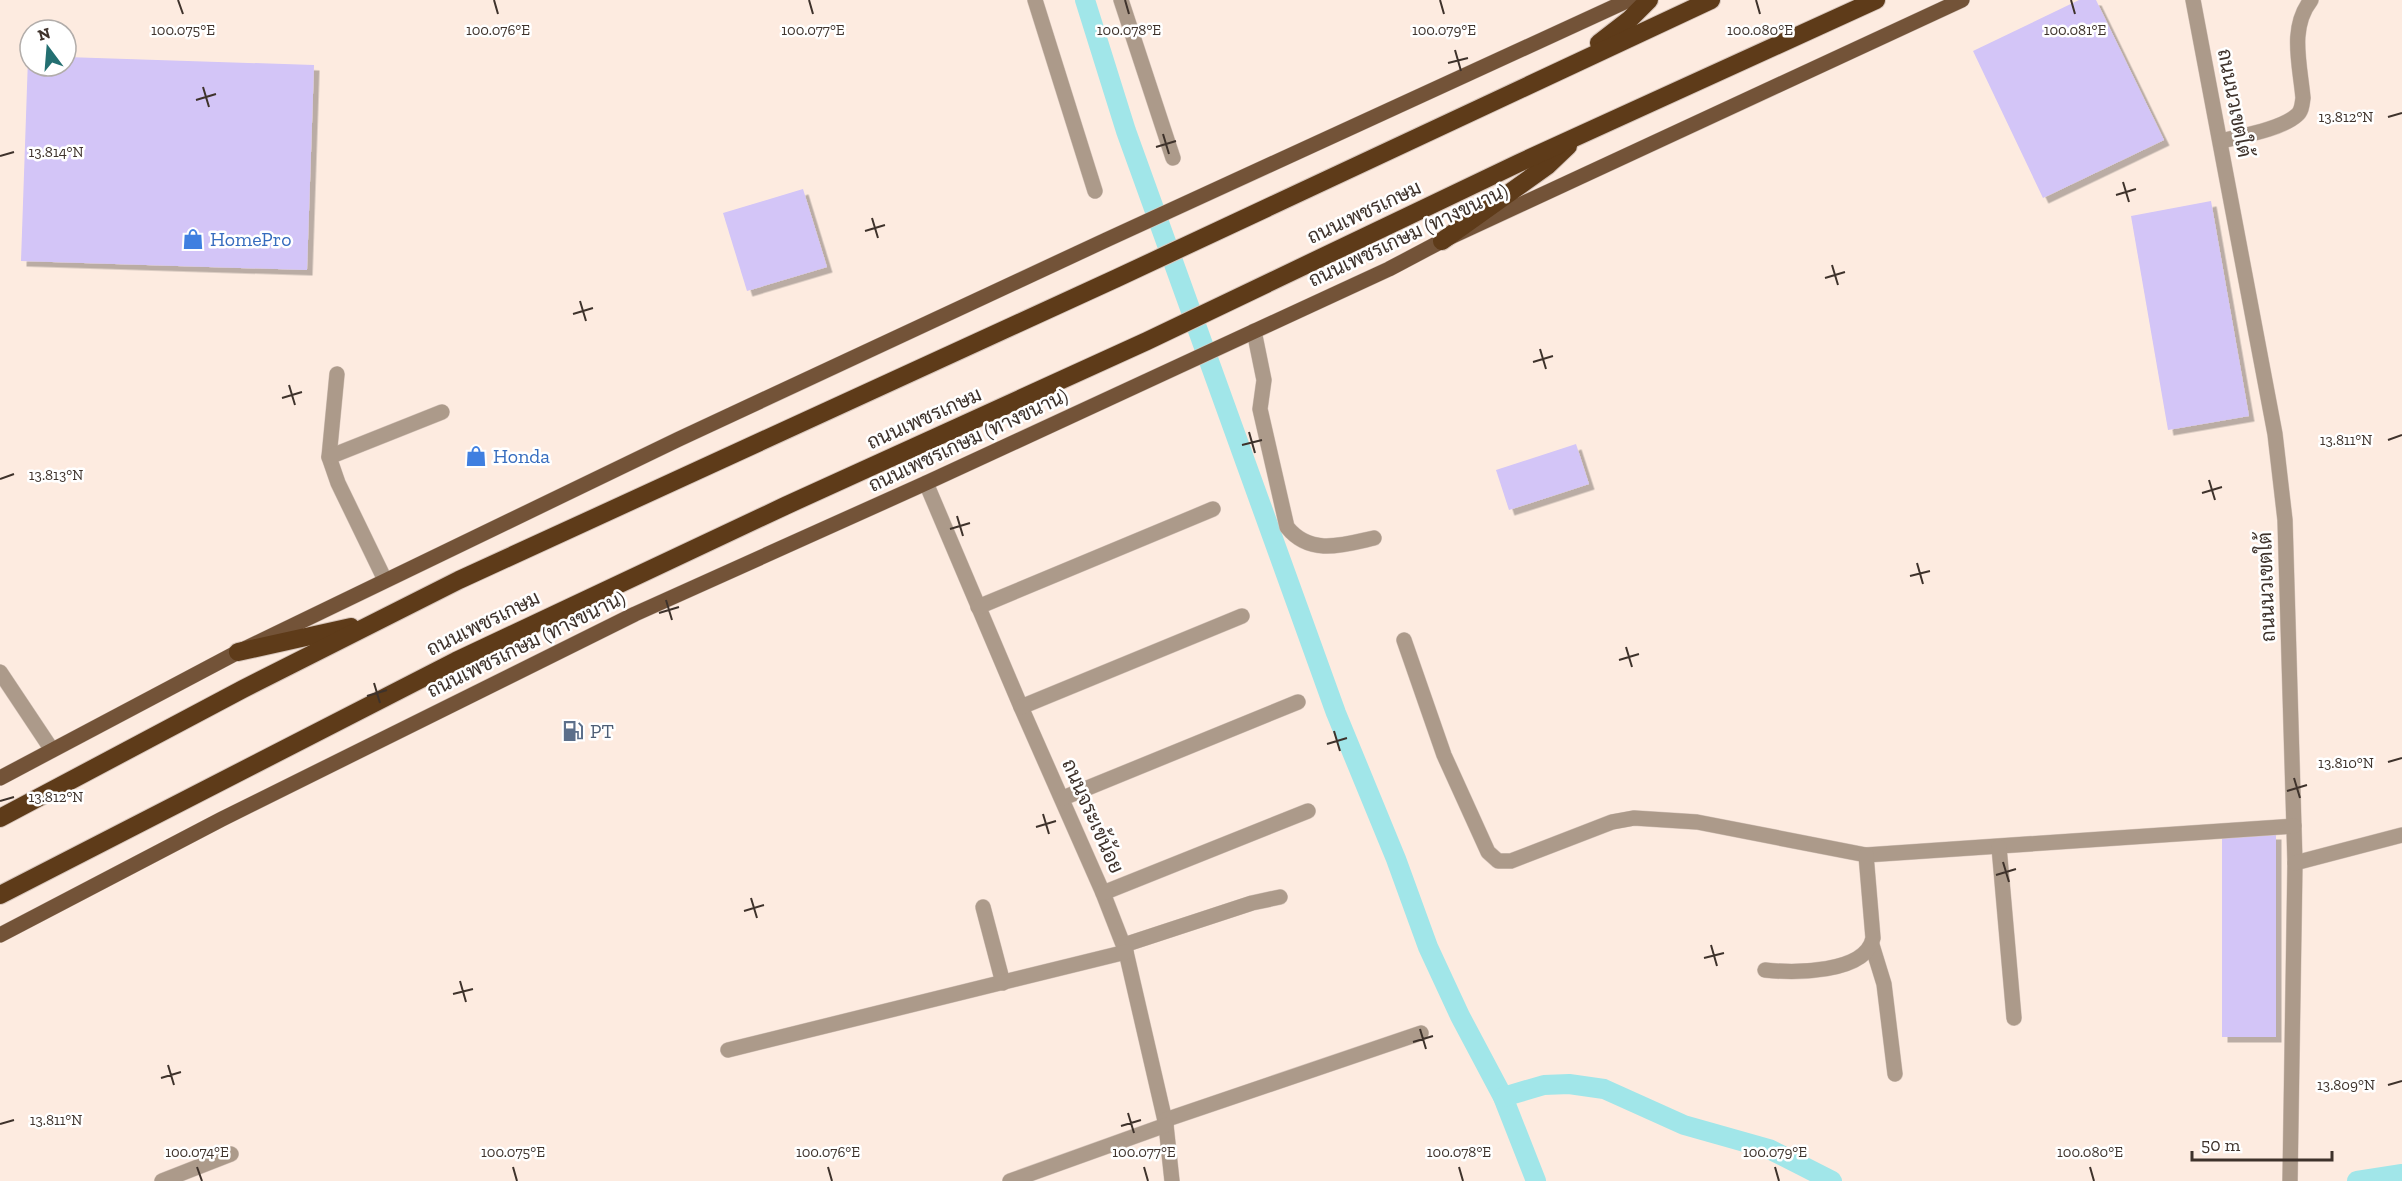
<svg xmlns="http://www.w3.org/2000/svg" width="2402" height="1181" viewBox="0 0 2402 1181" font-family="'Zilla Slab',Sarabun,serif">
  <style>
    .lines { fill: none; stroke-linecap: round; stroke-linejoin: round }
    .canal { stroke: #a1e6e9; stroke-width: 20 }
    .building { fill: #d3c5f7; filter: url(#shadow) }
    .minor-casing { stroke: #d7c6bc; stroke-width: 16 }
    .major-casing { stroke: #d7c6bc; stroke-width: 16 }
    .highway-casing { stroke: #d7c6bc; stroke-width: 20 }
    .minor { stroke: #ac9a8a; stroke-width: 15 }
    .major { stroke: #735338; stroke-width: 15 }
    .highway { stroke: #5e3b19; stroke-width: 18 }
    .ticks { fill: none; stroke: #3e322b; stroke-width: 2 }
    .labels { text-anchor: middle; stroke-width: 5; stroke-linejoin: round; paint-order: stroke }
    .street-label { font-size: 20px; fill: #3e322b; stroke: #fff }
    .shop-label { font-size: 20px; fill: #366cbe; stroke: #fff; text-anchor: start }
    .service-label { font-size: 20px; fill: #4e5e75; stroke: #fff; text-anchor: start }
    .ticks-label { font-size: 15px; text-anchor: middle; fill: #3e322b; stroke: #fff; stroke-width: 5; stroke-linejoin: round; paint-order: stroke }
  </style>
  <defs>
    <filter id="shadow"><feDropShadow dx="5.5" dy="5.5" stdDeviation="0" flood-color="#0004"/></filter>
  </defs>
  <rect width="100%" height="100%" fill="#fdebe0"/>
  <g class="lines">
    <g class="canal">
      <polyline points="1085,0 1126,131 1336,713 1396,859 1428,947 1460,1016 1503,1097 1536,1181"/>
      <polyline points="1503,1097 1544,1085 1569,1084 1604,1089 1684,1125 1769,1149 1832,1181"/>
      <polyline points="2357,1181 2402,1174"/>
    </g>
  </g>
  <g class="building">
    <polygon points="2079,0 2096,0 2164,140 2043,198 1973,51"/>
    <polygon points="66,57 314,65 307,270 21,261 28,58 30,58 30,66 66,66"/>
    <polygon points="803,189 827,267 747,291 723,213"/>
    <polygon points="2211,201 2249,416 2168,430 2131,216"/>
    <polygon points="1576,444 1589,484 1509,510 1496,470"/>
    <rect x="2222" y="834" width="54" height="203"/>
  </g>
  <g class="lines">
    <defs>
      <g id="minor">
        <polyline points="1035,0 1095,191"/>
        <polyline points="1121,0 1173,158"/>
        <polyline points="2193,0 2275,434 2285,520 2295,863 2290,1181"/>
        <path d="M2221,141C2241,136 2282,129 2297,115C2302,111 2302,104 2303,98C2300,64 2289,28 2311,0"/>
        <path d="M1254,331L1264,380L1260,409L1287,527C1310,556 1343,545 1374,538"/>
        <polyline points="337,374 329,457 338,483 385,580"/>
        <polyline points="329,457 442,412"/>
        <polyline points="926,483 1021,707 1103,893 1126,952 1166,1125 1172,1181"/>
        <polyline points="978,607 1213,509"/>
        <polyline points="1404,640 1444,755 1488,852 1498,861 1511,861 1612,822 1634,818 1697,822 1866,855 2294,826"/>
        <polyline points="0,672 52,750"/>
        <polyline points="1021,707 1242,616"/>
        <polyline points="1063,798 1298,702"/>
        <polyline points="1999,847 2014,1018"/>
        <polyline points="2295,863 2402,835"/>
        <polyline points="1103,893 1308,811"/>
        <polyline points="983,907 1003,983"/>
        <polyline points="1124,945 1252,903 1280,897"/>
        <polyline points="1872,945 1884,984 1895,1074"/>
        <path d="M1765,970C1792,973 1866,974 1873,938L1866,855"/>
        <polyline points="728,1050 1126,952"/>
        <polyline points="1165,1120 1421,1033"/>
        <polyline points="162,1181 231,1154"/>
        <polyline points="1010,1181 1166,1125"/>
      </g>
      <g id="major">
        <polyline points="0,778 238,652 679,439 1106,240 1629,0"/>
        <polyline points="0,935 222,819 635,614 926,483 1389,269 1442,241 1962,0"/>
      </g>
      <g id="highway">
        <polyline points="1599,43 1630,19 1649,0"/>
        <polyline points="1442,241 1547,166 1568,146"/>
        <polyline points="238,652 351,627"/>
        <polyline points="0,818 243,689 459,580 1117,278 1711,0"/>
        <polyline points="0,895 456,661 785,506 1147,341 1519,163 1876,0"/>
      </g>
    </defs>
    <use href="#minor" class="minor-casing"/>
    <use href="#major" class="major-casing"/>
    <use href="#highway" class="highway-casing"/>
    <use href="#minor" class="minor"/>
    <use href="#major" class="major"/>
    <use href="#highway" class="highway"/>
  </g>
  <path class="ticks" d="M178,0L183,14M494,0L498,14M809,0L813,14M1125,0L1129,14M1440,0L1444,14M1756,0L1760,14M2071,0L2075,14M1455,50L1461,71M1448,63L1468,58M203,87L209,107M196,100L216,94M2388,117L2402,113M1163,134L1169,154M1156,147L1176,141M0,156L14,152M2123,182L2129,202M2116,195L2136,189M872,218L878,238M865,231L885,225M1832,265L1838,285M1825,278L1845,272M580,301L586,321M573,314L593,308M1540,349L1546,369M1533,362L1553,356M289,385L295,405M282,398L302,392M1249,432L1255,453M2388,440L2402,435M1242,445L1262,440M0,479L14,474M2209,480L2215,500M2202,493L2222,487M957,516L963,536M950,529L970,523M1917,563L1923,584M1910,576L1930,571M666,600L672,620M659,613L679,607M1626,647L1632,667M1619,660L1639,654M374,683L380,703M367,696L387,690M1334,731L1340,751M1327,744L1347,738M2388,762L2402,758M2294,778L2300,798M2287,791L2307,785M0,801L14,797M1043,814L1049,834M1036,827L1056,821M2003,862L2009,882M1996,875L2016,869M751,898L757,918M744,911L764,905M1711,945L1717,966M1704,958L1724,953M460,981L466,1002M453,994L473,989M1420,1029L1426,1049M1413,1042L1433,1036M168,1065L174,1085M161,1078L181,1072M2388,1085L2402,1081M1128,1113L1134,1133M0,1124L14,1120M1121,1126L1141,1120M197,1167L202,1181M513,1167L517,1181M828,1167L832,1181M1144,1167L1148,1181M1459,1167L1463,1181M1775,1167L1779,1181M2090,1167L2094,1181"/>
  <defs>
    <symbol id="shop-bare" viewBox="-9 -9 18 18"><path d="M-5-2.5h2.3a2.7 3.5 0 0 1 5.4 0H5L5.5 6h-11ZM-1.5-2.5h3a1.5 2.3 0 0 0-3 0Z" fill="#3f7fe0" stroke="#fff" stroke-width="2.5" paint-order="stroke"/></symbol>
    <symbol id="fuel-bare" viewBox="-9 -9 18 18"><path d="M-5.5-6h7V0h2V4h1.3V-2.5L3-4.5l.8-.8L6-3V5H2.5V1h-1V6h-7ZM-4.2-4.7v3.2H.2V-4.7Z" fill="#5c6f8a" stroke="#fff" stroke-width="2.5" paint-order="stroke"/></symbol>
  </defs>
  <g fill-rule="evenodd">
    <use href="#shop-bare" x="178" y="224" width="30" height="30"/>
    <use href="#shop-bare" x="461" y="441" width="30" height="30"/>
    <use href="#fuel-bare" x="558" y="716" width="30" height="30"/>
  </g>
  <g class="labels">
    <g class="street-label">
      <text transform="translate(2235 103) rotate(79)" y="7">ถนนนวเขตใต้</text>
      <text transform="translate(1364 212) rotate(-25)" y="7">ถนนเพชรเกษม</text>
      <text transform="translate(1408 235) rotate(-25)" y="7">ถนนเพชรเกษม (ทางขนาน)</text>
      <text transform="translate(924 418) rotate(-24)" y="7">ถนนเพชรเกษม</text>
      <text transform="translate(968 440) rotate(-25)" y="7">ถนนเพชรเกษม (ทางขนาน)</text>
      <text transform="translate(2266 587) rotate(-92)" y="7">ถนนนวเขตใต้</text>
      <text transform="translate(483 623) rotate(-26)" y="7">ถนนเพชรเกษม</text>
      <text transform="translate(526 644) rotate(-26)" y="7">ถนนเพชรเกษม (ทางขนาน)</text>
      <text transform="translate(1093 816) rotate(66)" y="7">ถนนจระเข้น้อย</text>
    </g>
    <g class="shop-label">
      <text x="210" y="246">HomePro</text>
      <text x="493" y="463">Honda</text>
    </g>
    <g class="service-label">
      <text x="590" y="738">PT</text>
    </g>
  </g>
  <g class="ticks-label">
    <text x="183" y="35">100.075°E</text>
    <text x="498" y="35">100.076°E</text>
    <text x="813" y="35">100.077°E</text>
    <text x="1129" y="35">100.078°E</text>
    <text x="1444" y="35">100.079°E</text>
    <text x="1760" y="35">100.080°E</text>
    <text x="2075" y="35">100.081°E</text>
    <text x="2346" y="122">13.812°N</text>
    <text x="56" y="157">13.814°N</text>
    <text x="2346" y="445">13.811°N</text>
    <text x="56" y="480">13.813°N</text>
    <text x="2346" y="768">13.810°N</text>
    <text x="56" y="802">13.812°N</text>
    <text x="2346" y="1090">13.809°N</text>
    <text x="56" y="1125">13.811°N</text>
    <text x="197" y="1157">100.074°E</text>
    <text x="513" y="1157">100.075°E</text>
    <text x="828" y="1157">100.076°E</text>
    <text x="1144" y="1157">100.077°E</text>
    <text x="1459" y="1157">100.078°E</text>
    <text x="1775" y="1157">100.079°E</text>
    <text x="2090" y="1157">100.080°E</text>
  </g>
  <g transform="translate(48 48) rotate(344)"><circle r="28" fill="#ffffff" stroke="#b2adaa" stroke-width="1.5"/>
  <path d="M0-4.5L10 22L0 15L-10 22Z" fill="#236f71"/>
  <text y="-9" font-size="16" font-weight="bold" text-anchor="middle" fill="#3e322b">N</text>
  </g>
  <path d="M2192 1151v9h140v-9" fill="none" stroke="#3e322b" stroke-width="3"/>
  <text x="2201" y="1151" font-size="18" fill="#3e322b" stroke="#ffffff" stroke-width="4.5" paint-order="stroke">50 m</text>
</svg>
